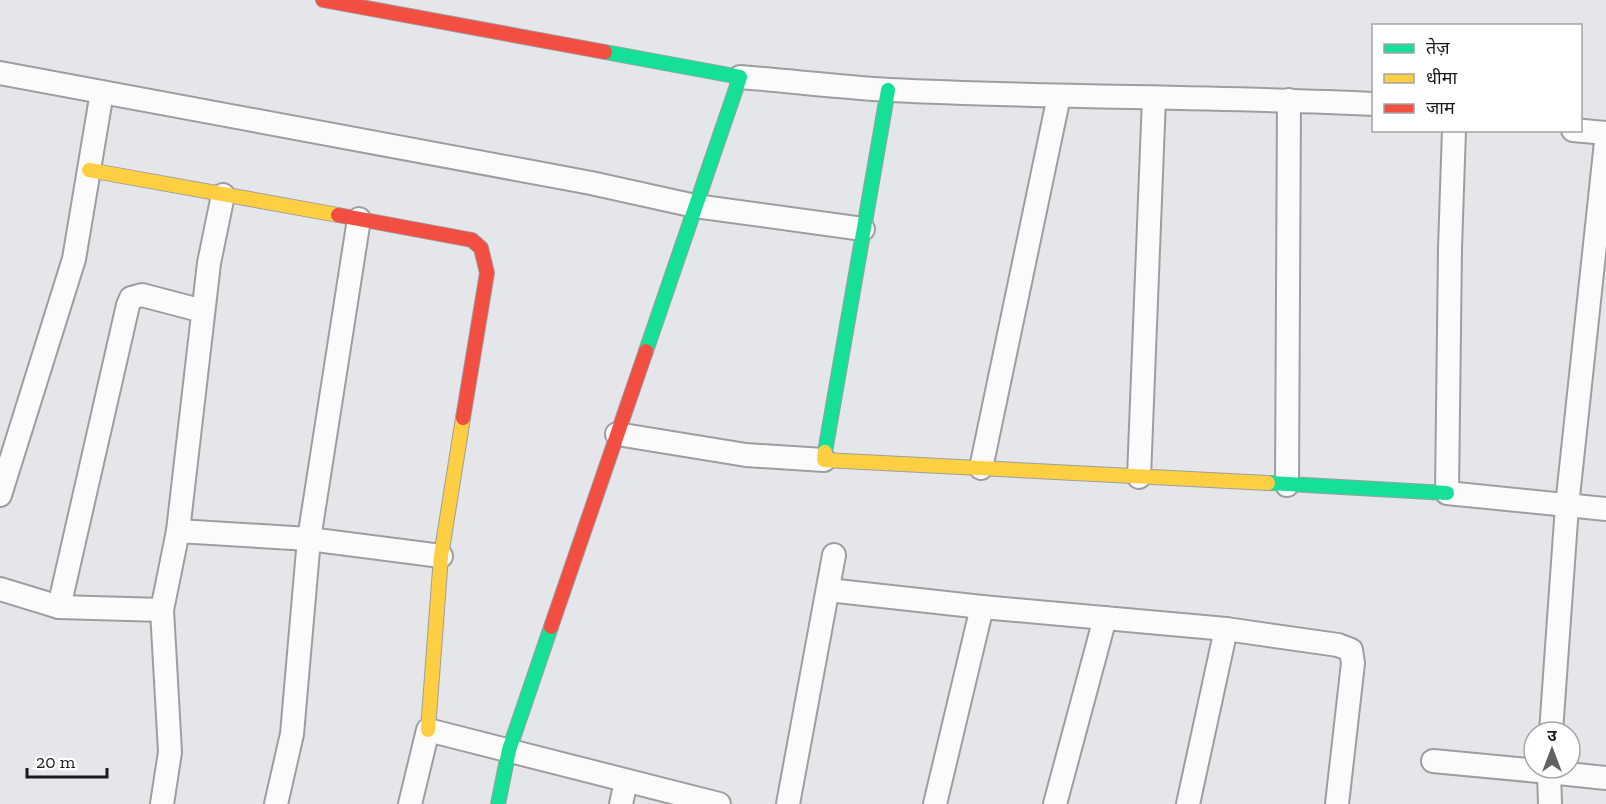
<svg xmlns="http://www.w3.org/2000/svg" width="1606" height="804" viewBox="0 0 1606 804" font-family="'Zilla Slab','Noto Sans Devanagari',serif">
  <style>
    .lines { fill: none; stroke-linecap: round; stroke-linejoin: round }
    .street-casing { stroke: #9e9ea1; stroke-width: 26 }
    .fast-casing { stroke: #9e9ea1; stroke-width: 16 }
    .slow-casing { stroke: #9e9ea1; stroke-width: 16 }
    .jam-casing { stroke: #9e9ea1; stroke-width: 16 }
    .street { stroke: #fbfbfc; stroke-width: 22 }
    .fast { stroke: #16e098; stroke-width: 14 }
    .slow { stroke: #ffcf43; stroke-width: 14 }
    .jam { stroke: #f24e42; stroke-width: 14 }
  </style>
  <rect width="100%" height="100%" fill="#e5e6ea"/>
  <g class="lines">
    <defs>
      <g id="street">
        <polyline points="0,73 591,183 695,206 863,229"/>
        <path d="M740,77C790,81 840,87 890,90C1051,98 1212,96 1374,104"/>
        <polyline points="1454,130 1450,248 1447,493 1606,509"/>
        <polyline points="1573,130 1606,133"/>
        <polyline points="617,434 746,455 824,460"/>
        <polyline points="981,468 1059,96"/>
        <polyline points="1139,477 1154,98"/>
        <polyline points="1287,485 1289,100"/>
        <polyline points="0,495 74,259 102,92"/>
        <polyline points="178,531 209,263 223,195"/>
        <polyline points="0,589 59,607 162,610 170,752 162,804"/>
        <polyline points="828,590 982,607 1226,629 1338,645 1351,650 1353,663 1337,804"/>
        <polyline points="59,607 128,305 131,298 142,295 203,311"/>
        <polyline points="162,610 178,531 309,539 441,556"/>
        <polyline points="1551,732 1567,506 1606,142"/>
        <polyline points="1433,761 1549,772 1549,768"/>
        <polyline points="276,804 292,734 309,539 359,219"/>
        <polyline points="410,804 428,730 719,804"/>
        <polyline points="621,804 626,781"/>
        <polyline points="788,804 834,555"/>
        <polyline points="935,804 982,607"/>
        <polyline points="1055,804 1105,618"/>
        <polyline points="1188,804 1226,629"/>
        <polyline points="1550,804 1549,772 1606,778"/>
      </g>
      <g id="fast">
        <polyline points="605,52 740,77 646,351"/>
        <polyline points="825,452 888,90"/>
        <polyline points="1268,483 1447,493"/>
        <polyline points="498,804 509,750 551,627"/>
      </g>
      <g id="slow">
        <polyline points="89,170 338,215"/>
        <polyline points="825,452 824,460 1268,483"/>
        <polyline points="428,730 441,556 463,418"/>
      </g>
      <g id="jam">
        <polyline points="323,0 605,52"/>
        <polyline points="338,215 472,240 481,248 487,273 463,418"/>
        <polyline points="551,627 646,351"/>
      </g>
    </defs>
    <use href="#street" class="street-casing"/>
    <use href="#fast" class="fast-casing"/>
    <use href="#slow" class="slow-casing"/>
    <use href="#jam" class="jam-casing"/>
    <use href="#street" class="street"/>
    <use href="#fast" class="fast"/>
    <use href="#slow" class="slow"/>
    <use href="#jam" class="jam"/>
  </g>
  <rect x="1372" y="24" width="210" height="108" fill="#ffffff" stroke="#a3a4a5" stroke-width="1.5"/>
  <rect x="1384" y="44" width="30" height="9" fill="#16e098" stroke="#a3a4a5" stroke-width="1.5"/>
  <text x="1426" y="54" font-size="18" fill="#1a1b1d">तेज़</text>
  <rect x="1384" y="74" width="30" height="9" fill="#ffcf43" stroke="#a3a4a5" stroke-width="1.5"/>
  <text x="1426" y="84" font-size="18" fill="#1a1b1d">धीमा</text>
  <rect x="1384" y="104" width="30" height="9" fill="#f24e42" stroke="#a3a4a5" stroke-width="1.5"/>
  <text x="1426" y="114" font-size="18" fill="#1a1b1d">जाम</text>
  <g transform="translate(1552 750)"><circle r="28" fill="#ffffff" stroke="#a3a4a5" stroke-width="1.5"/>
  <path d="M0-4.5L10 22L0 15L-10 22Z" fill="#616265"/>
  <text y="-9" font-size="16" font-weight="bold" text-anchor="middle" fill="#1a1b1d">उ</text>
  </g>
  <path d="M27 768v9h80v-9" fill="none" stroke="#1a1b1d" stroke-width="3"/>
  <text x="36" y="768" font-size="18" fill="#1a1b1d" stroke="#ffffff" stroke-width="4.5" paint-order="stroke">20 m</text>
</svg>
